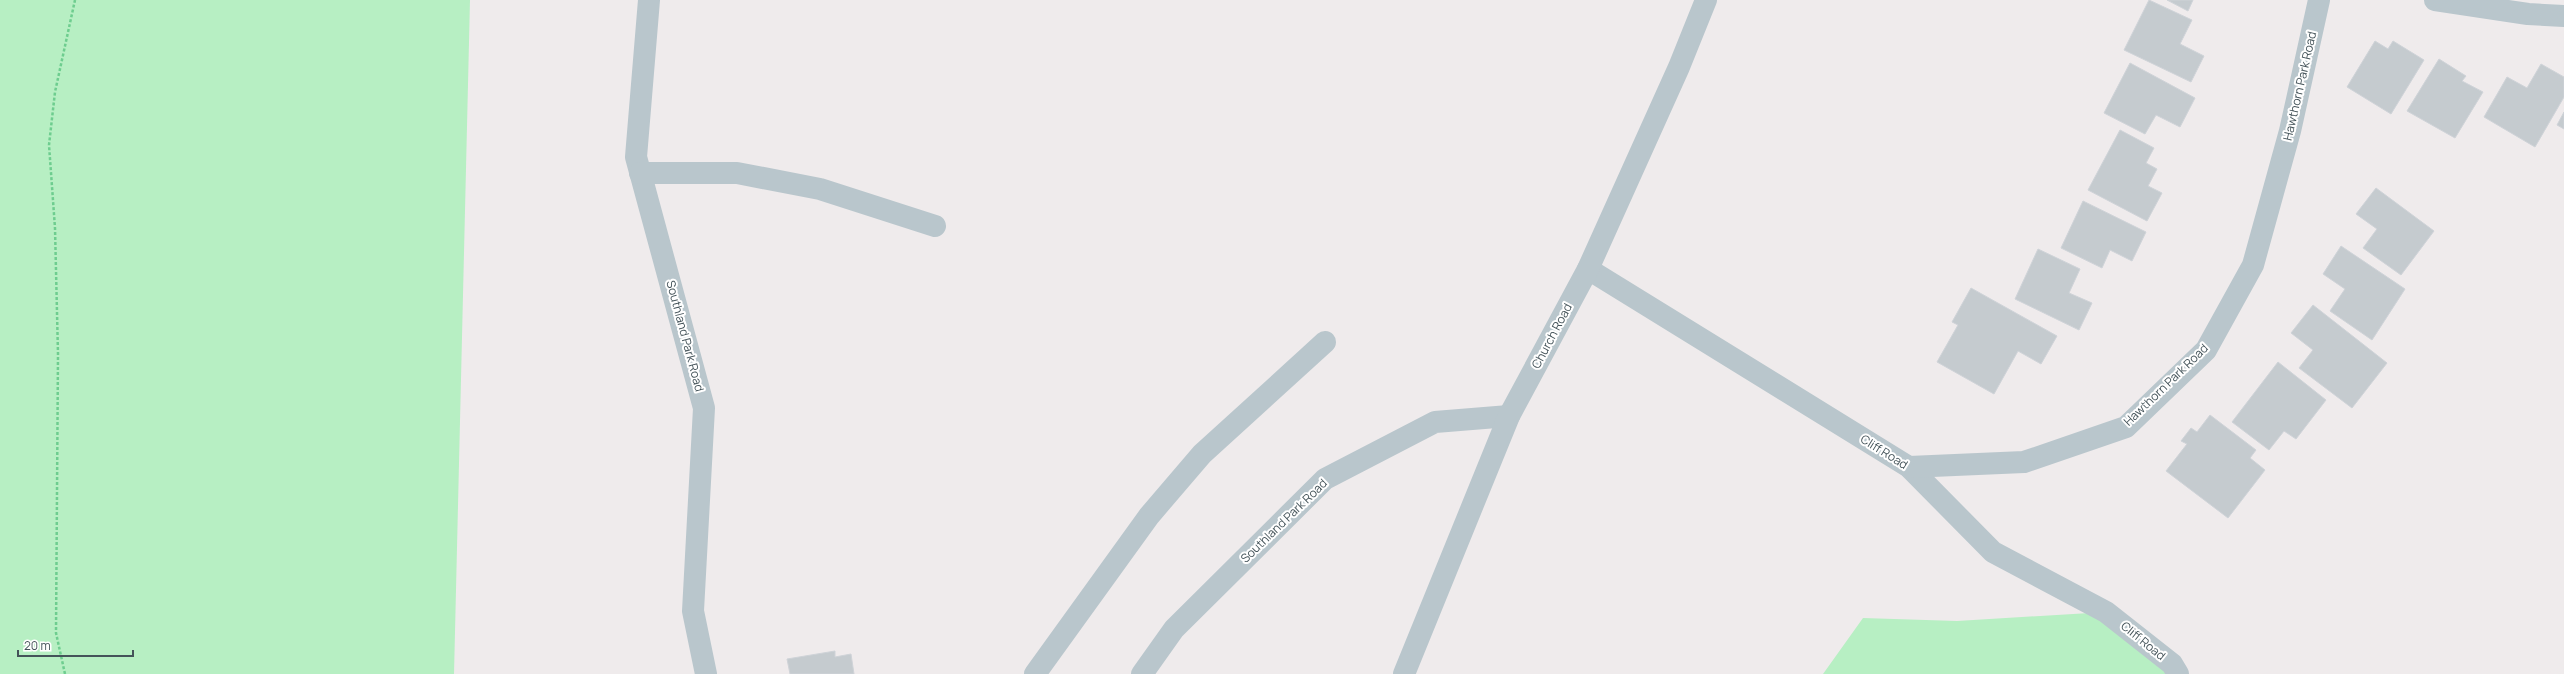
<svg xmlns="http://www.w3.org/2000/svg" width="2564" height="674" viewBox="0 0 2564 674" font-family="Manrope,sans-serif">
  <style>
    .green { fill: #b7efc3 }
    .building { fill: #c5cbcf; stroke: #cfd3d8 }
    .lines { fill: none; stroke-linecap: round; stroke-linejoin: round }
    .path { stroke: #6ecd8f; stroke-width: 2.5; stroke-dasharray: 3 2; stroke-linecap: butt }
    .minor { stroke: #b9c6cc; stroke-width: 22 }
    .tertiary { stroke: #b9c6cc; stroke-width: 22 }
    .labels { text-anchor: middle; stroke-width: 4; stroke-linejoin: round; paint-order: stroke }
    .street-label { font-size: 12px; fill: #445359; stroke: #fff }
  </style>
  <rect width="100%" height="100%" fill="#efebec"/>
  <g class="green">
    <polygon points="0,0 470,0 454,674 0,674"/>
    <polygon points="2106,612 2178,674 1823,674 1863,618 1957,621"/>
  </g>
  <g class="building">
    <polygon points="2149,0 2192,20 2180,44 2204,56 2191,82 2124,50"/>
    <polygon points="2167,0 2193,0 2188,11"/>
    <polygon points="2375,41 2388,49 2393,41 2424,60 2391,114 2347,87"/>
    <polygon points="2439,59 2466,76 2462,81 2483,92 2455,138 2407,111"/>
    <polygon points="2130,63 2195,98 2180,127 2156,115 2145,134 2104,113"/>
    <polygon points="2541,64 2564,77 2564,97 2535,147 2484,117 2507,77 2527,88"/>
    <polygon points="2564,112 2564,129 2557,125"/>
    <polygon points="2120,130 2154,148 2146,163 2157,169 2148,186 2162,193 2147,221 2088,190"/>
    <polygon points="2376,188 2434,231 2401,275 2363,248 2377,229 2356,214"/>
    <polygon points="2083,201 2146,232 2132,261 2110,250 2102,268 2061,248"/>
    <polygon points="2341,246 2405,289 2372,340 2330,311 2345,289 2323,274"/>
    <polygon points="2038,249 2080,269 2069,293 2092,303 2079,330 2015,299"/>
    <polygon points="1971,288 2057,336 2041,364 2018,351 1994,394 1937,362 1958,325 1952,322"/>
    <polygon points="2313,305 2387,363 2352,408 2299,368 2313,350 2291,333"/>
    <polygon points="2278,362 2326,400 2296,439 2284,431 2269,450 2232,422"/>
    <polygon points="2210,415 2256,450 2250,458 2265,470 2228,518 2166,471 2187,444 2181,441 2191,428 2197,432"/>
    <polygon points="835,651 835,657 851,654 854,674 790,674 787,659"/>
  </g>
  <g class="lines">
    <polyline class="path" points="65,674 56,633 58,354 55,228 49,145 55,92 75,0"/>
    <g class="minor">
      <polyline points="649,0 636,157 704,408 693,611 706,674"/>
      <polyline points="2435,0 2528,14 2564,16"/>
      <polyline points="640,173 737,173 820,189 935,226"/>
      <polyline points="1588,269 1909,467 1993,552 2106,612 2172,664 2178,674"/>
      <polyline points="1909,467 2024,462 2126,427 2206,350 2253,265 2290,131 2319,0"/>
      <polyline points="1035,674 1149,516 1202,454 1325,342"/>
      <polyline points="1142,674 1174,629 1325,479 1435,422 1509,416"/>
    </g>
    <polyline class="tertiary" points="1404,674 1509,416 1588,269 1679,67 1706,0"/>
  </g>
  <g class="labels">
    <g class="street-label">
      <text transform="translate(2300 86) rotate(-77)" y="4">Hawthorn Park Road</text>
      <text transform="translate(685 336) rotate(75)" y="4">Southland Park Road</text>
      <text transform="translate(1552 336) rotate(-62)" y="4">Church Road</text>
      <text transform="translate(2166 385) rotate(-44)" y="4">Hawthorn Park Road</text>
      <text transform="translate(1884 452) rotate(32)" y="4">Cliff Road</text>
      <text transform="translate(1284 521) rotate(-44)" y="4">Southland Park Road</text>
      <text transform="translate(2143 641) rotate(39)" y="4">Cliff Road</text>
    </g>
  </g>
  <path d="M18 650v6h115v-6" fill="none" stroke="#445359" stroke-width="2"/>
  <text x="24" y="650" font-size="12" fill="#445359" stroke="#ffffff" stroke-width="3" paint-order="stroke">20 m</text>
</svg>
